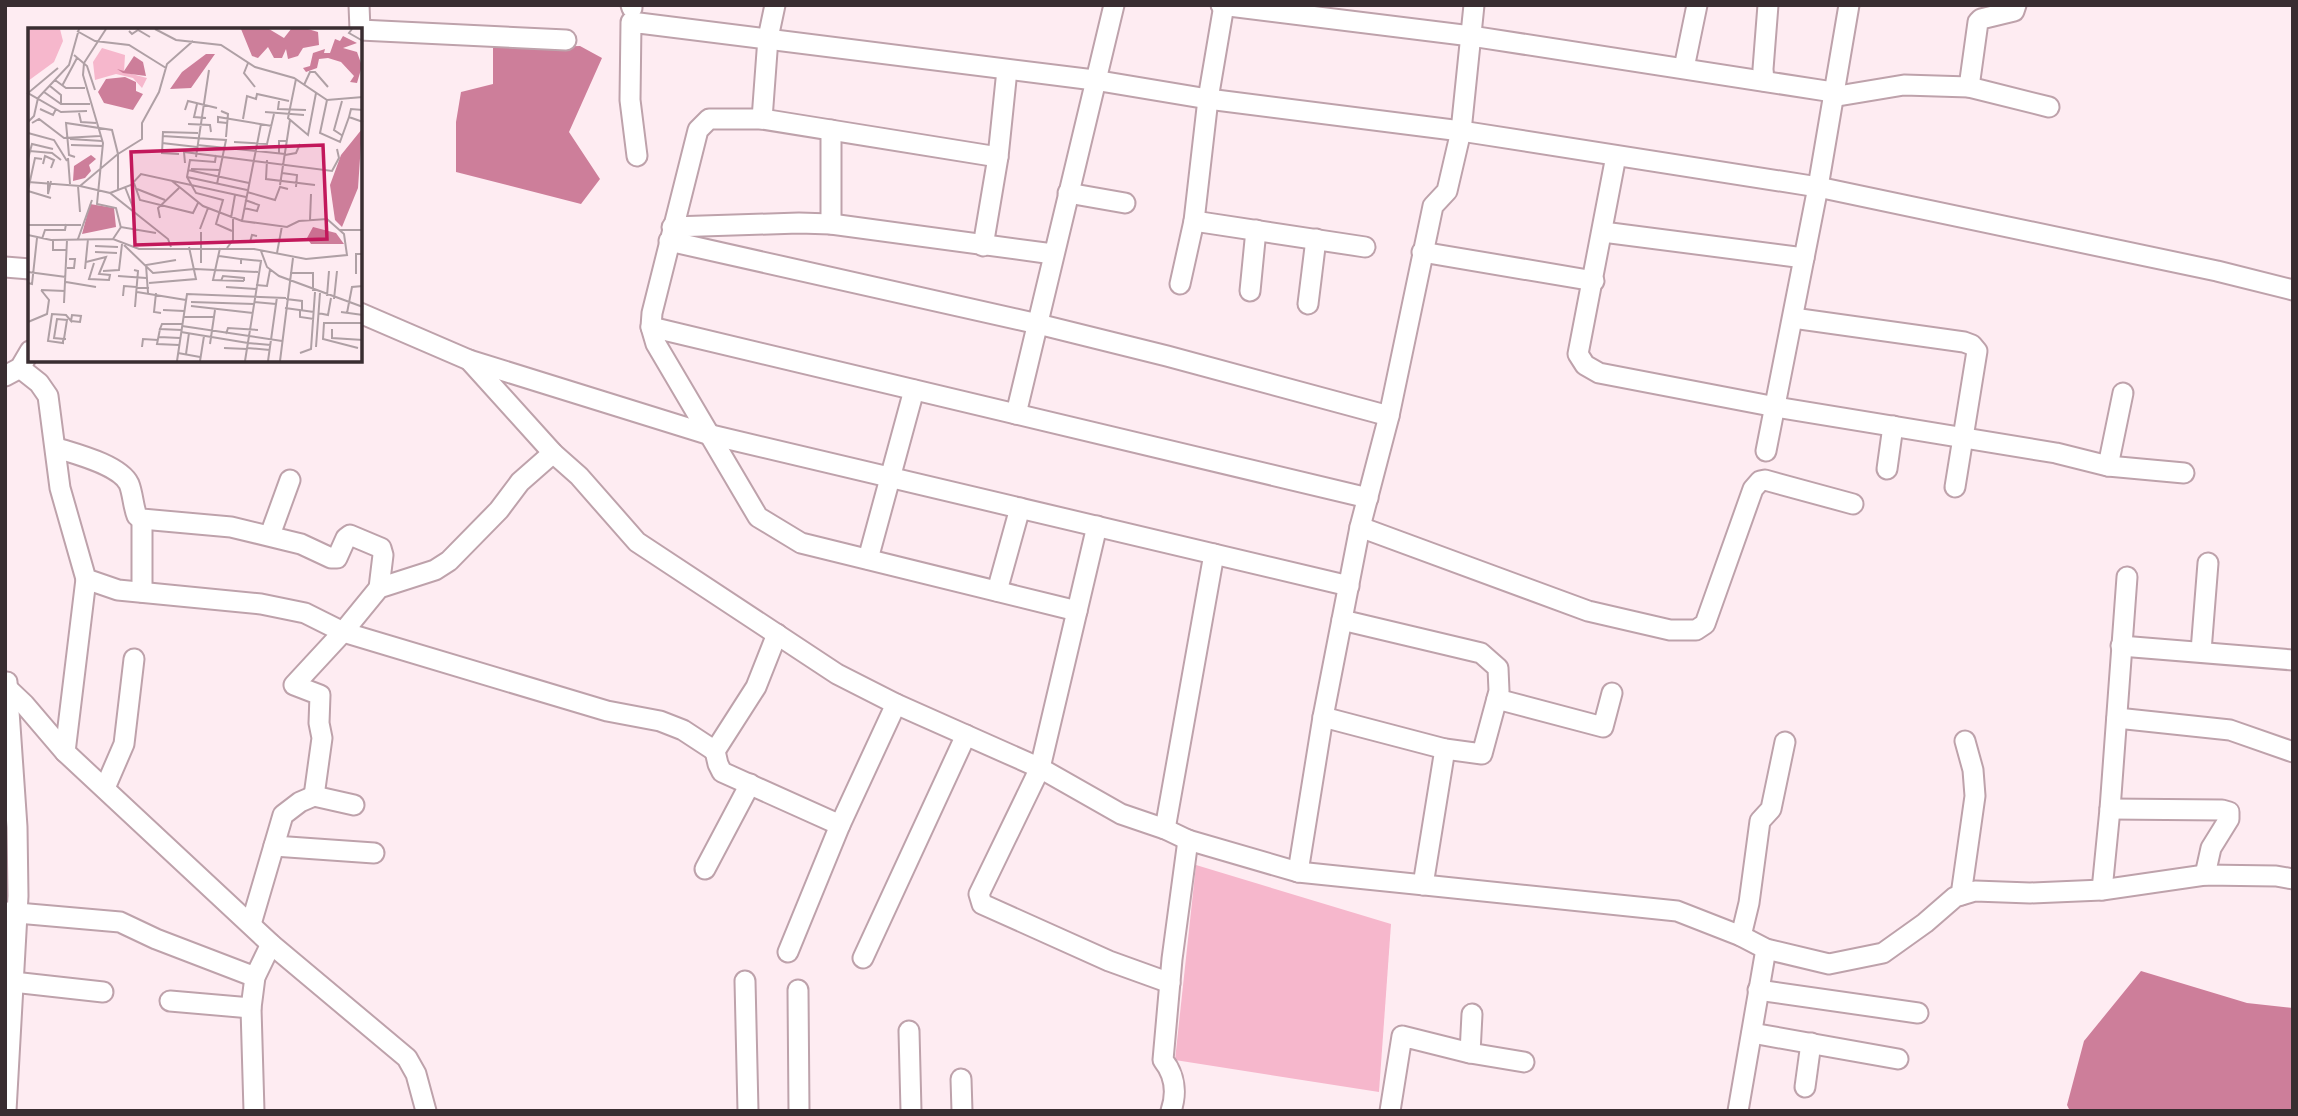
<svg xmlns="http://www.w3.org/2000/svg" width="2298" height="1116" viewBox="0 0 2298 1116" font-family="'PT Sans',sans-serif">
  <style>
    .green { fill: #f6b7cc }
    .water { fill: #cd7e9a }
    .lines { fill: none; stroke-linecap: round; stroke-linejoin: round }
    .minor-casing { stroke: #bea2ab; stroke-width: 23 }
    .minor { stroke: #fff; stroke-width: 19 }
    .inset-road { fill: none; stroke: #afa0a5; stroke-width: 2 }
    .view { fill: #c2185b; fill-opacity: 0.15; stroke: #c2185b; stroke-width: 3.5 }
    .inset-edge { fill: none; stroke: #392d31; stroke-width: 3.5 }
  </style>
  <rect width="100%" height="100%" fill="#feecf2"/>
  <polygon class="green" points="1196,865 1391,924 1379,1092 1175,1060"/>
  <g class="water">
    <polygon points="580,46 602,58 569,132 600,179 581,204 456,172 456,122 461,92 493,84 493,48"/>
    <polygon points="2141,971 2247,1003 2293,1008 2293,1111 2070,1111 2067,1105 2084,1041"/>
  </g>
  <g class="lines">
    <defs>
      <g id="minor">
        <polyline points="359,5 360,30"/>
        <polyline points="631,5 632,8"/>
        <polyline points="1221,5 1471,36 1833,92"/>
        <polyline points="360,30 566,40"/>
        <polyline points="1684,68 1697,5"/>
        <polyline points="1007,70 998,157 762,119 709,119 698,130 652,313 651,327 656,344 758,517 801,543 1077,611 1040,768 979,894 982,904 1109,961 1170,983"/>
        <polyline points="1764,81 1763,69 1768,5"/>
        <polyline points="1969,87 2049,107"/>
        <polyline points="1832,97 1904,85 1969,87 1978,22 1981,19 2014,11 2016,5"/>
        <polyline points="762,119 768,38 775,5"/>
        <polyline points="831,130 831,224"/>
        <polyline points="637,156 630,100 631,22 1094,80 1208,99 1461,131 1818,187 2217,271 2293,290"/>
        <polyline points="1616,156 1578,354 1585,365 1599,373 1776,407 2056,453 2108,466 2184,473"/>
        <polyline points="1068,193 1125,203"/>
        <polyline points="1194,221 1365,247"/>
        <polyline points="672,227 799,223 831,224 1053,254"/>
        <polyline points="1603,232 1804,258"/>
        <polyline points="669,241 1038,324 1167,356 1389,416"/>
        <polyline points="983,246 998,157"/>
        <polyline points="1422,252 1594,281"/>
        <polyline points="5,267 30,269"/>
        <polyline points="1180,284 1194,221 1208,99 1224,5"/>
        <polyline points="1250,291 1256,230"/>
        <polyline points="1308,304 1316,239"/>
        <polyline points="360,313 469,360 707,434 1349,586"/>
        <polyline points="1793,318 1964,342 1972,345 1977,351 1955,487"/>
        <polyline points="651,327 1368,498"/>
        <polyline points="469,360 553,453 579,476 637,542 837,674 896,704 1040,768 1121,814 1165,829 1188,840 1298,872 1677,911 1741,936 1766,949 1829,964 1883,953 1925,923 1955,897 1975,891 2030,893 2102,890 2205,875 2276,876 2293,879"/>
        <polyline points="20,368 39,383 48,396 60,488 86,579 118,590 261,604 305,613 343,632 607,711 660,721 683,730 715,751 756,687 777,634"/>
        <polyline points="5,376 20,368 30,351"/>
        <polyline points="1016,414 1114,5"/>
        <path d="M57,448C76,454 120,465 129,484C133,494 133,506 137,516L142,519L231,527L301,544L331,558H337L346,538L350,535L381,548L383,555L379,588"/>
        <polyline points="1766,451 1818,187 1849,5"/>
        <polyline points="2108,466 2123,393"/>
        <polyline points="1887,469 1893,426"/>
        <polyline points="1360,527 1588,611 1670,630 1696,630 1705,624 1753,489 1760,481 1765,480 1853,504"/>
        <polyline points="270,535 290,480"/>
        <polyline points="868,559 914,390"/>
        <polyline points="997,591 1020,508"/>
        <polyline points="142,592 142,519"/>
        <polyline points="1077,611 1097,526"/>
        <polyline points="2121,646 2293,660"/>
        <polyline points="2201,651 2208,563"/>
        <polyline points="5,686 24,704 65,752 271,944 407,1058 416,1074 426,1111"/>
        <polyline points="1497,699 1603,727 1612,693"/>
        <polyline points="1323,717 1445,749 1482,754 1499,691 1498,668 1481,653 1342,620"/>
        <polyline points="2117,718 2230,730 2293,752"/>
        <polyline points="715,751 718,764 722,772 840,825"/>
        <polyline points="65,752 86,579"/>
        <polyline points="105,788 124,744 134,659"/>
        <polyline points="314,796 322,738 319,723 320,695 294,685 343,632 379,588 435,570 449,561 499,510 520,482 553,453"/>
        <polyline points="2110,809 2222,810 2229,812 2229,819 2211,848 2205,875"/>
        <polyline points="1165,829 1214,554"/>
        <polyline points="274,846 374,853"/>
        <polyline points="705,869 750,784"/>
        <polyline points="1298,872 1323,717 1360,527 1389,416 1433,206 1447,191 1461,131 1474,5"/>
        <polyline points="1423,885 1445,749"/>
        <polyline points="2102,890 2110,809 2127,577"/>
        <polyline points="1961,895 1975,796 1973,770 1965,741"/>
        <polyline points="6,912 120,922 156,939 255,977"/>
        <polyline points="251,924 283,815 300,802 314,796 354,805"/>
        <polyline points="1741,936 1749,903 1760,821 1771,809 1785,742"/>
        <polyline points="788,952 840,825 896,704"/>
        <polyline points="863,958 966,735"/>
        <polyline points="745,981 748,1111"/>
        <polyline points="13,982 103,992"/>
        <polyline points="798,990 799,1111"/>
        <polyline points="1758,990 1918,1013"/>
        <polyline points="170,1001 251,1008"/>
        <polyline points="1472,1014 1470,1053 1524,1062"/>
        <polyline points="909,1031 911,1111"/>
        <polyline points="1752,1033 1898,1059"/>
        <polyline points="961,1079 962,1111"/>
        <polyline points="1805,1087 1811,1043"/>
        <polyline points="6,1111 18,896 17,827 7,682"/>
        <polyline points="254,1111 251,1008 255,977 271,944"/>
        <path d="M1171,1111C1177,1093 1175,1075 1163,1060L1172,959L1188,840"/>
        <polyline points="1390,1111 1402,1036 1470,1053"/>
        <polyline points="1738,1111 1766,949"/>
      </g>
    </defs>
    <use href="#minor" class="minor-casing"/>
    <use href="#minor" class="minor"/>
  </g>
  <g transform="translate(28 28)">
    <rect width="334" height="334" fill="#feecf2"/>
    <path d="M0,1H32L35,13L26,34L0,53ZM74,20L97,27L96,44L119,50L114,60L105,50L88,46L67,52L65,34Z" fill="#f6b7cc"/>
    <path d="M213,1H241L256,10L263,1H280L290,4L291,17L275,20L270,28L260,31L258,21L254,30H246L240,19L230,30L224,28ZM315,8L329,15L315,20L329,24L334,38L329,55L322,54L326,48L313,34L300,30L291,31L289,40L278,44L275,40L282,38L285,25L297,21L296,25H302L307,11L312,13ZM178,26H187L163,60L142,61L154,44ZM106,28L115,34L118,48L95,45L89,41L96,43ZM97,49L108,54V63L115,66L105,82L76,75L70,64L78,51ZM334,101L330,160L314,199L307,192L302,157L313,127ZM63,127L68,131L61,137L63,143L57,150L45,153L46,138ZM62,176L86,180L88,199L54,206ZM285,199L308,205L316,216H283L279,210Z" fill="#cd7e9a"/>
    <path class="inset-road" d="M78,1L56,35L55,47L75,115L69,176L88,180L93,200M127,1L148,12L193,17L227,39L266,50L299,72L335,69M324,1L321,5L335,13M49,3L67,13L101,17L138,40M101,3L104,6L110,2L122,9M46,27L59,38L67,62M220,35L216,45L227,59M30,40L0,65L33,84L59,83M268,51L260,90L280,107L288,65M27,52L38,60H57M276,57L282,44H287L300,59M22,58L33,67V76M34,58L49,30M16,64L33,76H62M299,72L292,105L312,114L321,89M251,73L250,81L278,82M314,73L306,102L315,108M169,76L166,89L178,90M12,81L25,87L28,81M157,82L160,73L189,80M335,82L323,81L321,89L335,94M193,83L200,86L198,109M237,84L276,87M51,85L53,94L68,95M215,91L219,68L228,71L229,66L261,73M0,94L6,88L10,70L41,37L51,1M4,95L11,91L36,110L72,108M199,95L190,94V89L244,98M160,96L182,97L183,104M0,105L26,112L39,133M134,108L198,112L189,156M42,111L74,113M206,114L239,116L246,86M134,115L169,119M43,117L75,118M169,117L257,126M2,123L4,116L25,121M151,126L134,125L135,104L170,105M251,126V113H259M188,127L187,134L162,132L159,149L168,165L195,172L188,196L204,203M257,127L268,125L272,116M168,129L181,42M40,130L42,156M0,132L2,123L24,125L33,132M239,132L238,151L287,157M157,135L156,124L304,143L311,130L309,121M15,136L17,128L26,132L23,140M163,141L192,142M160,142L221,155M254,145L269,147L268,159M159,149L219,162M20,153V166L23,153M0,154L52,158L90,126L84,102L38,95L41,127L47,129M106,155L112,172L165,185L170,175M252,157L262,92M50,158L52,184M52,158L82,165L140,211L143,219M97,159L106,182L107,217M109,161L137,172M0,162L7,130L14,131M90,162V126L114,111V95L131,64L139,36L165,13M0,163L23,170M219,164L247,172L252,159L260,161M82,165L103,157L113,146L218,169M216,180L229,183L231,177L217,172M132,190L130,180L151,160M203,190L207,167M282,192L283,166M214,193L233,96M0,197H53M172,201L180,180M312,202H335M173,204V235M0,207L23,212L85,211L111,221H226L278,231L319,227L316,206L299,191L271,193L259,199L214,193L175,178L144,153M14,211L17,202H37L38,196M50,211L64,172M85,211L93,199L128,205M25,212V222H39M204,214H222L224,207L229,208M96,217L125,245L167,241L230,244M67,218L90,219M192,220L185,252L216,253M199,220L205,212V191M233,223L239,239L251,248L335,279M67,224L89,225M249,225L254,198M191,228L213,231V236M213,231L234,233M58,234L78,229L71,246L82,247L81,252L61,251L66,235M39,240H46L47,231H41M57,241L60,211M106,242L110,243L107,279M75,243L91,242L94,216M0,244L38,249M262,245H285V263M328,246V226H334M90,248L118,250M193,253L195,248L216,250V253M38,254L68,259M0,255L4,256L9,210M121,255L168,251L161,219M228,257L239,258L242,242M198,259L228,261M13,262L37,263M109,264L158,272M120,265L118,237L148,232M128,265L126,284L133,285M95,268L96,258L121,260M299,268L301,243M258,271L274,273V282M306,271L309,243M163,274L226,276M226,274L248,276M36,275L39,212M163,278L225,285M257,280L286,284M135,282L156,283M272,282V289L286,291M313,284L335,287M290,285L300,287L303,270M319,285L324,259L335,258M155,289H186M0,294L19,286L21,272L13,262M154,298L254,313M132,301L129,316L151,317M304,301V310L335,312M154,302L132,301L134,296H154M153,304L220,315M198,306L200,300L230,302M131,309L152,310M38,311H36L26,310L29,291L39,292L36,311L35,313V315L20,313L24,286L38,287L43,293L44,287L53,288L52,294L43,293M220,315L243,317M182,316L187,282M114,319L115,311L130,312M288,319L292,265M196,320L219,321M219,320L242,322M330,320L295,311L296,295H335M150,325L172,329M272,325L283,321L287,264M158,326L161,305M149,333L159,266L258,270M172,333L176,308M217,333L233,233M240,333L249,269M252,333L265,230"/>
    <path class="view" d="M295,117L299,211L107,217L103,124Z"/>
    <rect width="334" height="334" class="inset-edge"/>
  </g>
  <rect width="2298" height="1116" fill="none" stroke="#392d31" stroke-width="14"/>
</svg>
